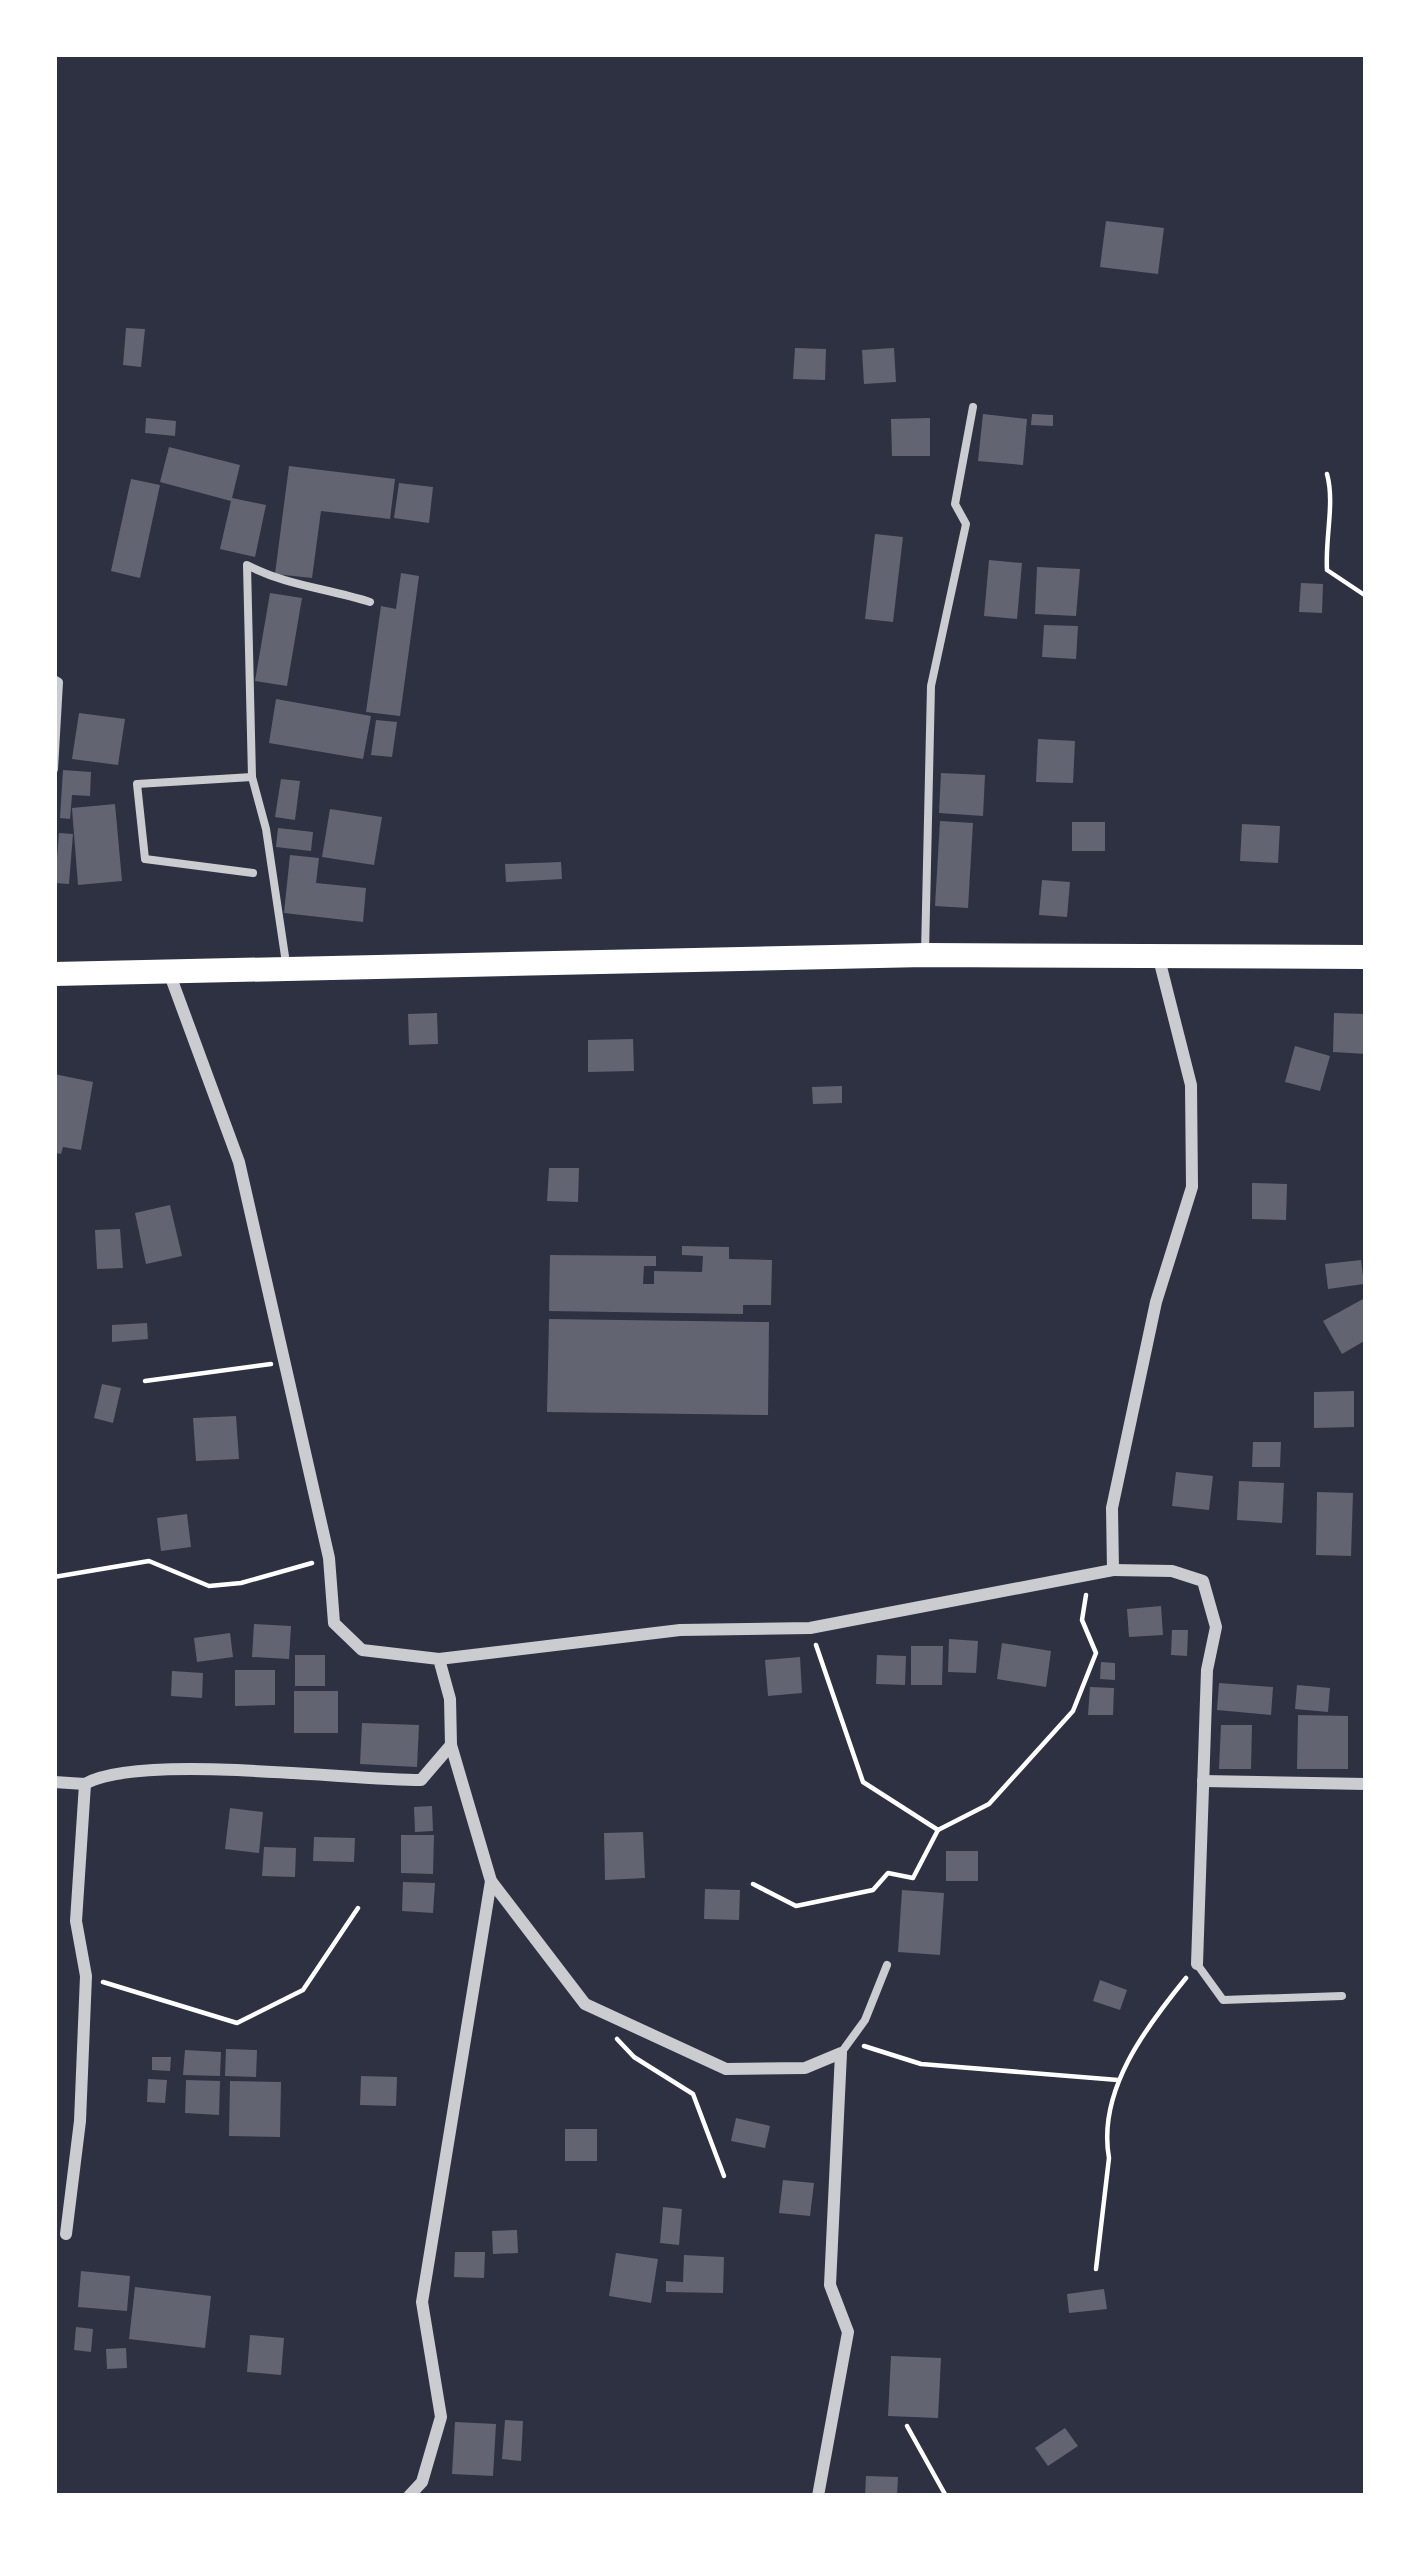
<svg xmlns="http://www.w3.org/2000/svg" width="1420" height="2550" viewBox="0 0 1420 2550" font-family="'Public Sans',sans-serif">
  <style>
    .building { fill: #626471 }
    .lines { fill: none; stroke-linecap: round; stroke-linejoin: round }
    .path { stroke: #fff; stroke-width: 4.5 }
    .service { stroke: #caccd0; stroke-width: 8 }
    .minor { stroke: #caccd0; stroke-width: 12 }
    .trunk { stroke: #fff; stroke-width: 24 }
  </style>
  <rect width="100%" height="100%" fill="#2d3142"/>
  <g class="building">
    <polygon points="1106,221 1164,228 1158,274 1100,267"/>
    <polygon points="126,328 145,329 141,367 123,365"/>
    <polygon points="795,348 826,349 825,380 793,379"/>
    <polygon points="894,348 896,382 864,384 862,350"/>
    <polygon points="983,414 1027,419 1023,465 978,461"/>
    <polygon points="1032,414 1053,415 1053,426 1031,425"/>
    <polygon points="146,418 176,421 175,436 145,433"/>
    <polygon points="930,418 930,456 892,456 891,419"/>
    <polygon points="169,447 240,465 232,498 266,505 255,557 220,549 231,501 160,482"/>
    <polygon points="289,466 395,479 390,519 321,511 312,578 275,574"/>
    <polygon points="131,479 160,485 140,578 111,571"/>
    <polygon points="399,483 433,487 429,523 394,518"/>
    <polygon points="875,534 903,537 893,622 865,619"/>
    <polygon points="989,560 1022,563 1017,619 984,616"/>
    <polygon points="1037,567 1080,569 1076,616 1035,614"/>
    <polygon points="401,573 419,576 400,716 366,712 381,606 396,609"/>
    <polygon points="1301,583 1323,584 1322,613 1299,612"/>
    <polygon points="270,593 302,598 287,686 255,681"/>
    <polygon points="1044,625 1078,626 1076,659 1042,657"/>
    <polygon points="276,699 371,716 363,759 269,743"/>
    <polygon points="79,713 125,719 118,765 72,759"/>
    <polygon points="376,720 397,722 392,757 371,755"/>
    <polygon points="1038,739 1075,741 1073,783 1036,782"/>
    <polygon points="63,770 91,772 90,796 72,795 70,819 60,818"/>
    <polygon points="941,773 985,775 983,816 939,813"/>
    <polygon points="281,779 300,781 295,820 275,817"/>
    <polygon points="115,804 122,881 78,885 72,808"/>
    <polygon points="330,809 382,817 374,865 322,857"/>
    <polygon points="940,821 973,823 968,908 935,906"/>
    <rect x="1072" y="822" width="33" height="29"/>
    <polygon points="1242,824 1280,826 1278,863 1240,861"/>
    <polygon points="278,828 313,832 311,851 276,847"/>
    <polygon points="59,833 73,834 69,884 55,883"/>
    <polygon points="290,855 319,858 316,883 366,888 363,922 284,913"/>
    <polygon points="561,862 562,879 506,882 505,864"/>
    <polygon points="1042,880 1070,882 1067,917 1039,915"/>
    <polygon points="437,1013 438,1044 409,1045 408,1014"/>
    <polygon points="1334,1013 1366,1014 1366,1054 1333,1052"/>
    <polygon points="633,1039 634,1071 588,1072 588,1040"/>
    <polygon points="1295,1046 1330,1056 1320,1091 1285,1082"/>
    <polygon points="54,1074 93,1082 81,1150 63,1147 61,1154 54,1153"/>
    <polygon points="842,1086 842,1103 813,1104 812,1087"/>
    <polygon points="549,1168 579,1168 578,1202 547,1201"/>
    <polygon points="1252,1183 1287,1184 1286,1220 1252,1219"/>
    <polygon points="170,1205 182,1256 146,1264 135,1213"/>
    <polygon points="120,1229 123,1268 97,1269 95,1230"/>
    <polygon points="682,1246 729,1247 729,1259 772,1260 771,1305 743,1305 743,1314 549,1311 550,1255 656,1256 656,1266 644,1266 643,1284 654,1284 654,1271 702,1272 703,1256 682,1255"/>
    <polygon points="1361,1260 1364,1284 1328,1289 1325,1264"/>
    <polygon points="1363,1299 1366,1340 1342,1354 1323,1321"/>
    <polygon points="549,1319 769,1322 768,1415 547,1412"/>
    <polygon points="147,1323 148,1339 112,1342 112,1325"/>
    <polygon points="102,1384 121,1388 113,1423 94,1418"/>
    <polygon points="1354,1391 1354,1427 1314,1428 1314,1392"/>
    <polygon points="236,1416 239,1459 196,1461 193,1418"/>
    <polygon points="1253,1442 1281,1442 1280,1467 1252,1467"/>
    <polygon points="1176,1472 1213,1476 1209,1510 1172,1506"/>
    <polygon points="1239,1481 1284,1483 1282,1523 1237,1520"/>
    <polygon points="1317,1492 1353,1493 1351,1556 1316,1555"/>
    <polygon points="187,1514 191,1547 161,1551 157,1518"/>
    <polygon points="1161,1606 1163,1635 1129,1637 1127,1609"/>
    <polygon points="254,1624 291,1626 289,1659 252,1657"/>
    <polygon points="1172,1630 1188,1630 1187,1656 1171,1655"/>
    <polygon points="230,1633 233,1657 197,1662 194,1638"/>
    <polygon points="949,1639 978,1641 976,1673 948,1672"/>
    <polygon points="1002,1643 1051,1651 1046,1687 997,1679"/>
    <polygon points="911,1646 943,1646 942,1685 911,1685"/>
    <rect x="295" y="1655" width="30" height="31"/>
    <polygon points="877,1655 906,1656 905,1685 876,1684"/>
    <polygon points="800,1657 802,1693 768,1696 765,1660"/>
    <polygon points="1101,1662 1115,1663 1115,1680 1100,1679"/>
    <polygon points="235,1670 275,1670 275,1705 235,1706"/>
    <polygon points="172,1671 203,1673 202,1698 171,1696"/>
    <polygon points="1219,1683 1273,1687 1271,1715 1217,1710"/>
    <polygon points="1297,1685 1330,1688 1328,1712 1295,1709"/>
    <polygon points="1090,1687 1114,1688 1113,1715 1088,1715"/>
    <rect x="294" y="1691" width="44" height="42"/>
    <polygon points="1298,1715 1348,1716 1348,1769 1297,1769"/>
    <polygon points="362,1723 419,1725 417,1767 360,1764"/>
    <polygon points="1221,1725 1252,1725 1251,1769 1219,1769"/>
    <polygon points="432,1806 433,1831 415,1832 414,1807"/>
    <polygon points="230,1808 263,1812 259,1853 225,1849"/>
    <polygon points="643,1832 645,1878 605,1880 604,1833"/>
    <polygon points="401,1835 434,1835 433,1874 401,1873"/>
    <polygon points="314,1837 355,1838 354,1862 313,1861"/>
    <polygon points="264,1847 296,1848 295,1877 262,1876"/>
    <rect x="946" y="1851" width="32" height="30"/>
    <polygon points="403,1882 435,1883 433,1913 402,1911"/>
    <polygon points="705,1889 740,1890 739,1920 704,1919"/>
    <polygon points="902,1890 944,1893 940,1955 898,1952"/>
    <polygon points="1100,1980 1127,1990 1120,2010 1093,2001"/>
    <polygon points="226,2049 257,2050 256,2077 225,2076"/>
    <polygon points="185,2050 221,2052 220,2076 183,2075"/>
    <polygon points="152,2057 171,2057 170,2071 152,2070"/>
    <polygon points="361,2076 397,2077 396,2106 360,2105"/>
    <polygon points="148,2079 167,2080 165,2103 147,2102"/>
    <polygon points="186,2080 220,2081 219,2115 185,2113"/>
    <polygon points="230,2081 281,2082 280,2137 229,2136"/>
    <polygon points="736,2118 770,2126 765,2148 731,2141"/>
    <rect x="565" y="2129" width="32" height="32"/>
    <polygon points="783,2180 814,2183 810,2216 779,2213"/>
    <polygon points="663,2207 682,2209 679,2245 660,2243"/>
    <polygon points="517,2230 518,2253 493,2254 492,2231"/>
    <polygon points="455,2252 485,2252 484,2278 454,2277"/>
    <polygon points="616,2253 658,2259 651,2303 609,2296"/>
    <polygon points="684,2255 724,2257 723,2293 666,2292 666,2281 683,2282"/>
    <polygon points="81,2271 130,2276 127,2311 78,2307"/>
    <polygon points="135,2287 211,2296 205,2348 129,2339"/>
    <polygon points="1104,2289 1107,2309 1069,2313 1067,2294"/>
    <polygon points="76,2327 93,2329 91,2352 74,2350"/>
    <polygon points="250,2335 284,2338 281,2375 247,2372"/>
    <polygon points="126,2348 127,2368 107,2369 106,2349"/>
    <polygon points="891,2356 941,2358 938,2418 888,2416"/>
    <polygon points="505,2420 523,2421 521,2461 502,2459"/>
    <polygon points="455,2422 496,2424 493,2476 452,2474"/>
    <polygon points="1065,2428 1078,2446 1048,2466 1035,2448"/>
    <polygon points="866,2476 898,2477 897,2496 865,2496"/>
  </g>
  <g class="lines">
    <g class="path">
      <path d="M1327,474C1335,503 1325,537 1327,570L1366,596"/>
      <polyline points="145,1381 271,1364"/>
      <polyline points="54,1577 149,1561 209,1586 241,1583 312,1563"/>
      <polyline points="816,1645 863,1782 938,1830 989,1804 1073,1711 1096,1653 1082,1620 1086,1595"/>
      <polyline points="753,1884 796,1906 873,1890 888,1873 913,1878 938,1830"/>
      <polyline points="103,1982 237,2023 303,1990 358,1908"/>
      <polyline points="617,2039 634,2057 693,2094 724,2176"/>
      <polyline points="864,2046 921,2064 1118,2080"/>
      <path d="M1096,2269L1109,2158C1097,2091 1146,2027 1186,1978"/>
      <polyline points="907,2426 946,2496"/>
    </g>
    <g class="service">
      <polyline points="54,679 59,682 54,769"/>
      <polyline points="252,777 137,784 145,859 253,873"/>
      <polyline points="925,953 931,686 966,524 955,504 973,407"/>
      <path d="M286,963L266,829L252,777L247,565C287,586 327,588 370,602"/>
      <polyline points="1197,1964 1223,2000 1342,1996"/>
      <polyline points="841,2053 865,2020 887,1965"/>
    </g>
    <g class="minor">
      <polyline points="1113,1570 1172,1571 1203,1581 1216,1627 1207,1670 1197,1964"/>
      <polyline points="439,1659 680,1630 810,1628 1113,1570 1112,1508 1156,1302 1192,1187 1191,1085 1158,955"/>
      <polyline points="451,1745 491,1881 585,2004 726,2069 805,2068 841,2053 830,2285 848,2332 818,2496"/>
      <polyline points="1203,1781 1366,1784"/>
      <polyline points="54,1782 85,1784"/>
      <path d="M66,2234L80,2121L86,1976L76,1921L85,1784C138,1753 347,1780 421,1780L451,1745L450,1699L439,1659L362,1650L334,1623L329,1558L239,1162L170,975"/>
      <polyline points="409,2496 422,2482 441,2417 422,2302 491,1881"/>
    </g>
    <polyline class="trunk" points="54,974 925,955 1366,957"/>
  </g>
  <rect width="1420" height="2550" fill="none" stroke="#ffffff" stroke-width="114"/>
</svg>
